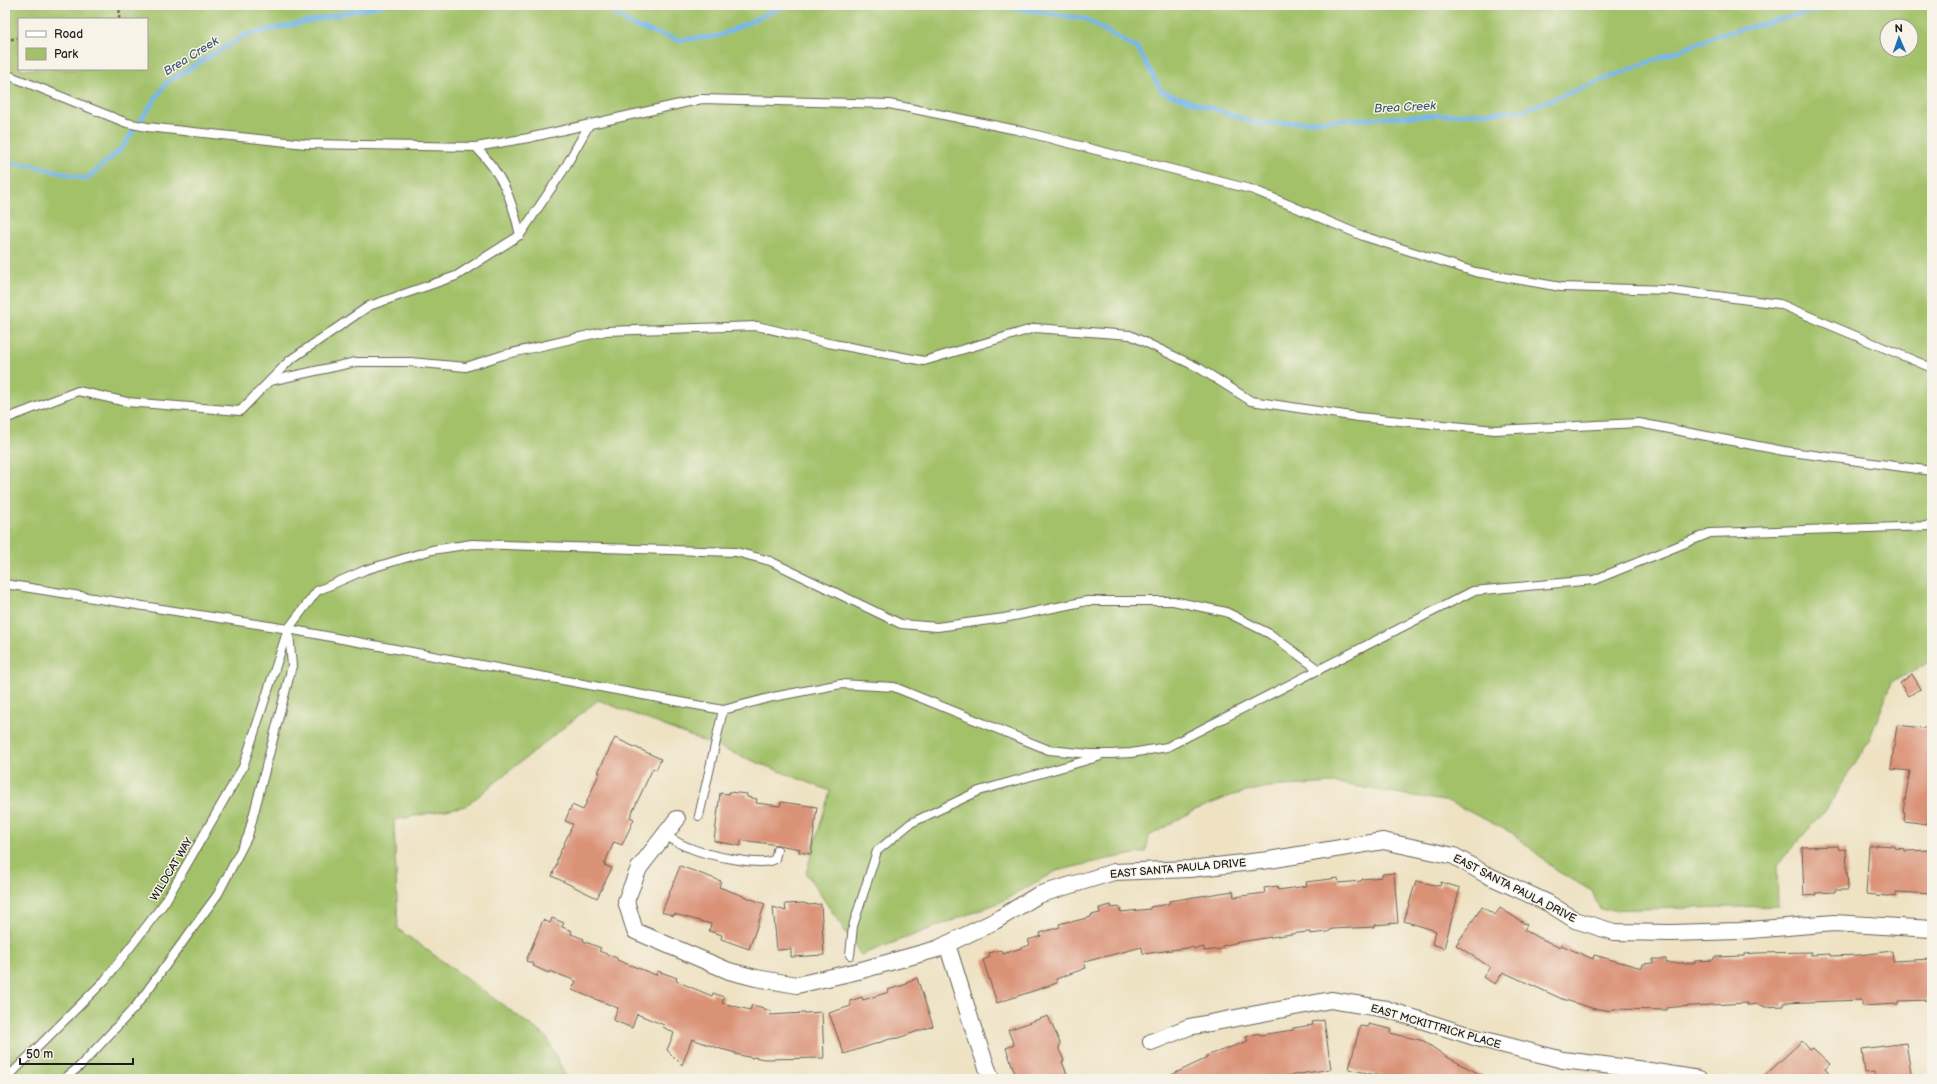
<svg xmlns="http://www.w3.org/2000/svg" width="1937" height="1084" viewBox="0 0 1937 1084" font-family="'Balsamiq Sans',sans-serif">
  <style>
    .green { fill: #a2c169; stroke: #5f6e42; fill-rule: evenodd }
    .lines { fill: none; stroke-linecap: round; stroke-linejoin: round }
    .stream { stroke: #77b7eb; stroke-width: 4.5 }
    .building { fill: #da9277 }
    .service-casing { stroke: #666156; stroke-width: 10 }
    .minor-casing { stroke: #666156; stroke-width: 18 }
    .path { stroke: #666156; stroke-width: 2.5; stroke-dasharray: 3 3; stroke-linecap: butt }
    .service { stroke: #fff; stroke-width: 8 }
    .minor { stroke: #fff; stroke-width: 16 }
    .labels { text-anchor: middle; stroke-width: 3; stroke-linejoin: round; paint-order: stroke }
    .street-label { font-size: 11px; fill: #1c1c1c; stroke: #f7f3e8 }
    .water-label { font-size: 12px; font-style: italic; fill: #405a6f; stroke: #f7f3e8 }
  </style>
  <rect width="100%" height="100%" fill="#f7f3e8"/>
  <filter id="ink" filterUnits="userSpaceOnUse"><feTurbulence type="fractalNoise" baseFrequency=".025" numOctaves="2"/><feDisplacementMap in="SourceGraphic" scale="8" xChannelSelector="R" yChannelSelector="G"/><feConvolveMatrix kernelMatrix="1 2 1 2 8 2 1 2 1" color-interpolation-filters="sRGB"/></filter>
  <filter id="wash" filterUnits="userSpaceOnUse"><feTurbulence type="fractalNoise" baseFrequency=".012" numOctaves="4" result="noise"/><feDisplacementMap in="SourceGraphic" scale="16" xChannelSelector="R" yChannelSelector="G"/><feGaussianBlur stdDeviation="0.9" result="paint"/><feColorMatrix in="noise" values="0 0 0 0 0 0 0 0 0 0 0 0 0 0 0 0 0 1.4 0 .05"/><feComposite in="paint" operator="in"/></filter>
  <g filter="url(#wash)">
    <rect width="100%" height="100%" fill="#eee2c3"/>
    <path class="green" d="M5,5H1932V661L1892,682L1869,740L1828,807L1777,865L1778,906L1600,910L1592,891L1557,871L1514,834L1450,802L1335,783L1268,787L1233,795L1195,810L1149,836L1146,852L1108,859L1056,871L1001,902L861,955L806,873L830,791L598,700L466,806L394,820L398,929L547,1037L567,1079H5ZM19,19H147V69H19ZM1887,26H1911V50H1887Z"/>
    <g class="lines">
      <g class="stream">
        <polyline points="602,5 633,26 679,40 719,36 786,5"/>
        <polyline points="995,5 1085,19 1138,49 1162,92 1260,124 1522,111 1719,35 1837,5"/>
        <polyline points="5,163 31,165 86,179 121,149 166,83 245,35 382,5"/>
      </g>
    </g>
    <g id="blocks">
      <g class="building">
        <polygon points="1912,674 1921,689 1908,696 1900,683"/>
        <polygon points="1897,725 1932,729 1932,816 1928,815 1927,824 1904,821 1905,812 1903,812 1910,771 1891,769"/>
        <polygon points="615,738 661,759 656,770 653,768 630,817 634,819 622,845 614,842 604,865 612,868 597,898 552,876 557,864 557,859 573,824 565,821 572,805 583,810 600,772 598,772"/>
        <polygon points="729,792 747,794 747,797 757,799 756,803 780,806 781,802 817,807 811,854 799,852 800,849 778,845 741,840 741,846 714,841 720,793 729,794"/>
        <polygon points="1876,845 1895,846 1895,848 1905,849 1905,851 1932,850 1932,894 1896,892 1896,897 1866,894 1869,846 1876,846"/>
        <polygon points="1838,846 1839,850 1846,849 1848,890 1835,890 1835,892 1815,893 1816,895 1804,896 1802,847"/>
        <polygon points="680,866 721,881 719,887 765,904 749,949 721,939 722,935 709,931 711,924 674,914 674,916 662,912"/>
        <polygon points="1394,873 1398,923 1375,925 1375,927 1332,929 1328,932 1310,934 1310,932 1298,933 1239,942 1222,946 1222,949 1204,951 1204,947 1194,949 1193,947 1143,954 1142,947 1084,962 1086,968 1056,979 1057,983 997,1003 983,960 990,957 989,953 1001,950 1003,954 1030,945 1028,940 1041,936 1040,933 1060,927 1059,924 1070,921 1071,922 1091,917 1091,915 1100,913 1099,908 1111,905 1112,908 1119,907 1121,912 1150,909 1150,907 1169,904 1169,901 1233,891 1234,897 1265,893 1264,888 1277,886 1278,890 1307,886 1306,882 1338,878 1339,883 1362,881 1362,879 1382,877 1382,874"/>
        <polygon points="1416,881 1440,886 1441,882 1460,888 1444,948 1432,944 1436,931 1404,921"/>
        <polygon points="804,903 809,905 821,904 824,955 791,957 791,949 777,950 773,907 786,911 785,904"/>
        <polygon points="1482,907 1495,915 1500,908 1527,925 1524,930 1560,948 1561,945 1593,959 1594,955 1642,968 1643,964 1653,963 1653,959 1666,959 1666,963 1695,963 1695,961 1714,960 1714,957 1744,956 1744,954 1756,953 1811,952 1811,955 1830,954 1830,956 1860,955 1892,951 1893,961 1932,959 1932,1000 1898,1001 1898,1004 1862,1006 1862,1000 1783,1003 1783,1006 1765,1007 1759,1004 1747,1005 1747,1003 1675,1007 1666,1008 1667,1010 1613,1009 1612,1011 1600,1009 1595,1009 1562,999 1503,972 1495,984 1483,977 1490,967 1456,945"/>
        <polygon points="552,918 564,923 562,927 572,931 571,934 584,939 583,941 601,948 599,951 617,958 617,960 656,975 658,971 677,978 676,981 712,996 713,993 724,997 722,1003 750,1010 752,1005 764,1008 764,1009 771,1011 770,1015 822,1012 824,1058 765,1059 753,1057 753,1058 735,1054 736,1053 721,1049 692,1039 682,1065 667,1050 674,1033 663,1027 664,1025 637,1014 632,1028 613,1020 618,1008 572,990 576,981 550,971 549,973 533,966 534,964 526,961 543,920 550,923"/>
        <polygon points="917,978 933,1026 898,1038 890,1039 844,1054 829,1013 851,1006 850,1001 862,997 863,1000 889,992 888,990 907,984 906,982"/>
        <polygon points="1048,1016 1060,1043 1059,1049 1064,1061 1062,1062 1069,1079 1017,1079 1006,1048 1014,1045 1008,1030"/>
        <polygon points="1324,1020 1331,1069 1287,1076 1277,1079 1163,1079 1207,1058 1206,1056 1248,1041 1246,1037 1259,1033 1260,1035 1293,1030 1293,1028 1313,1025 1312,1022"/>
        <polygon points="1368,1024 1391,1029 1390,1033 1424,1041 1445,1056 1489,1079 1394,1079 1349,1069 1360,1026 1368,1027"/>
        <polygon points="1802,1041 1810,1050 1813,1048 1830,1064 1825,1069 1834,1079 1761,1079"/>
        <polygon points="1906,1043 1912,1079 1875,1079 1874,1072 1865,1073 1862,1049"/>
      </g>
    </g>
  </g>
  <g filter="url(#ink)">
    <use href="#blocks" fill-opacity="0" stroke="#666156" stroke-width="1"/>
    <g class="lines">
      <defs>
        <g id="service">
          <polyline points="5,74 127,123 147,127 306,144 476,147 528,138 702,99 889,104 1017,130 1254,190 1363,236 1475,272 1561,287 1671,290 1780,304 1932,368"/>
          <path d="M476,147C503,176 511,196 520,235"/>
          <polyline points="270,381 356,362 410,362 466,367 503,355 606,331 757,326 828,343 924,361 1035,328 1130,335 1199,368 1251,401 1358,417 1495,430 1639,423 1784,451 1932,471"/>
          <polyline points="5,419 78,391 127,402 240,411 290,360 369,306 456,276 520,235 563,171 589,125"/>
          <polyline points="5,584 288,629 723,710 773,697 841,684 894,687 1049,750 1090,754 1110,754 1131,753 1167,747 1473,591 1594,580 1710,533 1932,526"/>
          <polyline points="699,816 723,710"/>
          <path d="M665,835C673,840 681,845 690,848C704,854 763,868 775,859L777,850"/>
          <polyline points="850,955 853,926 877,851 911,823 979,791 1098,757"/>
          <polyline points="6,1079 105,980 165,902 243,767 288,629 317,591 365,570 432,550 472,544 736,552 770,561 901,624 937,627 1004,618 1087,601 1173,601 1226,612 1270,634 1319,670"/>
          <polyline points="64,1079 80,1066 136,1006 218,894 248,836 292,666 289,632"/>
        </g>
        <g id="minor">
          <polyline points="677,819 639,868 626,901 635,931 729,971 756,978 797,985 858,971 937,949 995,921 1038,895 1114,872 1190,869 1269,860 1383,841 1454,856 1485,874 1548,903 1575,920 1614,932 1671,933 1739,931 1834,923 1932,929"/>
          <polyline points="947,944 974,1031 991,1079"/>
          <polyline points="1151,1042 1189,1027 1331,1000 1386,1009 1477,1038 1563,1060 1637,1069 1699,1079"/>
        </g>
      </defs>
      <use href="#service" class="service-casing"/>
      <use href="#minor" class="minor-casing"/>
      <g class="path">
        <polyline points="119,19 120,5"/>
        <polyline points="5,40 19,38"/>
      </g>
      <use href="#service" class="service"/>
      <use href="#minor" class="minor"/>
    </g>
  </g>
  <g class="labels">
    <g class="street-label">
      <text transform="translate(1178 868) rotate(-5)" y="4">EAST SANTA PAULA DRIVE</text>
      <text transform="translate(171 869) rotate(-59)" y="4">WILDCAT WAY</text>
      <text transform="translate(1515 888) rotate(27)" y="4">EAST SANTA PAULA DRIVE</text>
      <text transform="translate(1436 1026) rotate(16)" y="4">EAST MCKITTRICK PLACE</text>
    </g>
    <g class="water-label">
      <text transform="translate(191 56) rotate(-32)" y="4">Brea Creek</text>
      <text transform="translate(1405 107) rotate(-3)" y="4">Brea Creek</text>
    </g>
  </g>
  <rect width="1937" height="1084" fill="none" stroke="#f7f3e8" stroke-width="20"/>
  <rect x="18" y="18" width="130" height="52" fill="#f7f3e8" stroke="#9f9d96"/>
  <rect x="26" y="31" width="20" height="6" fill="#ffffff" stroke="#9f9d96"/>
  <text x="54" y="38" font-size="12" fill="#1c1c1c">Road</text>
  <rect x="26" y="48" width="20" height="12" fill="#a2c169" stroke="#9f9d96"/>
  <text x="54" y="58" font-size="12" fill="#1c1c1c">Park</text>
  <g transform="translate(1899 38) rotate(358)"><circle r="19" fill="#f7f3e8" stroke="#9f9d96"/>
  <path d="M0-3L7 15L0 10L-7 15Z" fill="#1f6fb2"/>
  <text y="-6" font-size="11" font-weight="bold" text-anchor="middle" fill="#1c1c1c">N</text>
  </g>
  <path d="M20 1058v6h113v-6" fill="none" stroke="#1c1c1c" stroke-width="2"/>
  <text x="26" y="1058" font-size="12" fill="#1c1c1c" stroke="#f7f3e8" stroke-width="3" paint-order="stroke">50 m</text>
</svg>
